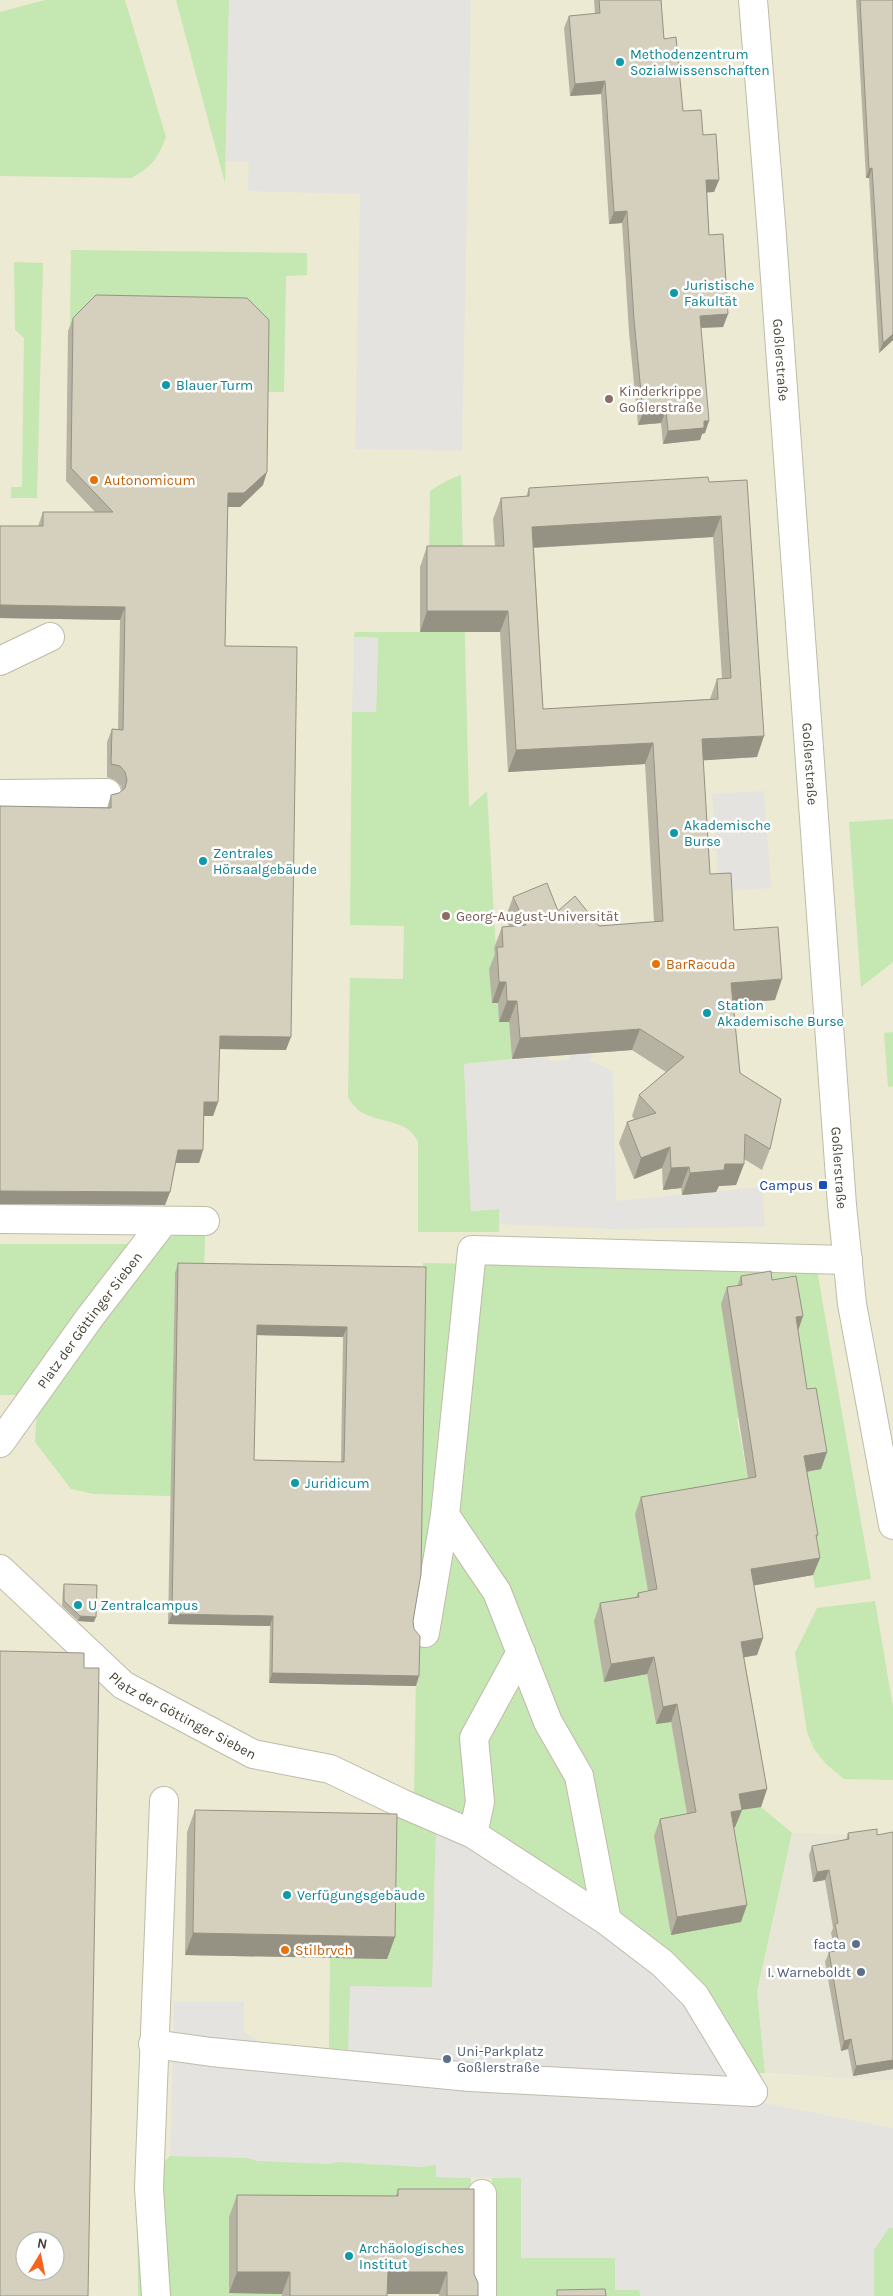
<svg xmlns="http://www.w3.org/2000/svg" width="893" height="2296" viewBox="0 0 893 2296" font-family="Karla,sans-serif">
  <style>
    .residential { fill: #e7e5d6 }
    .education { fill: #ecead2; fill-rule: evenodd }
    .green { fill: #c5e7b1; fill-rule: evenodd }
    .parking { fill: #e5e3df }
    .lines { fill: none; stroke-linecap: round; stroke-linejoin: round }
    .street-casing { stroke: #bfbbaa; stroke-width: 30 }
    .street { stroke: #fff; stroke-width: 28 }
    .wall { fill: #b7b3a3; fill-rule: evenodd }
    .shaded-wall { fill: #959284 }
    .building { fill: #d5d0bd; stroke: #959284; fill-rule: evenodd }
    .culture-dot { fill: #0f9aa8; stroke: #fff; stroke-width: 2 }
    .education-dot { fill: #8d6e63; stroke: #fff; stroke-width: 2 }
    .food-dot { fill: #e8710a; stroke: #fff; stroke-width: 2 }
    .transit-dot { fill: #1a4fb4; stroke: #fff; stroke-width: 2 }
    .service-dot { fill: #5c6f8a; stroke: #fff; stroke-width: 2 }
    .labels { text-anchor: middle; stroke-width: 5; stroke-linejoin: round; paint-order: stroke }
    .culture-label { font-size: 14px; fill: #0d838f; stroke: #fff; text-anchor: start }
    .street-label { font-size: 14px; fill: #474336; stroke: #fff }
    .education-label { font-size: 14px; fill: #785e54; stroke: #fff; text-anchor: start }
    .food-label { font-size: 14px; fill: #c56008; stroke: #fff; text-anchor: start }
    .transit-label { font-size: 14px; fill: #164399; stroke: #fff; text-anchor: end }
    .service-label { font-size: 14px; fill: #4e5e75; stroke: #fff; text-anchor: end }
  </style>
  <rect width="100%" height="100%" fill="#f3f2e8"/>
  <polygon class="residential" points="792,1833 893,1834 893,2080 866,2080 765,2073 757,1993"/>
  <path class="education" d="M0,0H893V1834L792,1833L757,1993L765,2073L866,2080H893V2296H0ZM25,2241H55V2271H25Z"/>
  <g class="green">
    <path d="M45,0H125L166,137C157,159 152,167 131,178L0,176V12Z"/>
    <polygon points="176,0 229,0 225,183"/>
    <polygon points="71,250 307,253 307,275 286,276 284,392 266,392 91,307 70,326"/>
    <polygon points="14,262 43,263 37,498 11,498 11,487 22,487 24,338 15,330"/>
    <path d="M461,475L469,807L487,791L500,1022H509L512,1059L464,1064L471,1211L499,1209V1232H418V1141C415,1137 412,1132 408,1129C386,1116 362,1123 348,1097L350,978L403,979L404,926L350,925L352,712H376L378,638L354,637L355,632H420L429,567L430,491L446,481Z"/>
    <polygon points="893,819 893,962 861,987 849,822"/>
    <polygon points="893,1032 893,1086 888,1087 884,1033"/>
    <polygon points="175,1235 205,1236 204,1273 175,1273 171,1496 94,1494 71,1489 35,1442 37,1410 163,1242"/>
    <polygon points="0,1244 131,1244 18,1395 0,1395"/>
    <path d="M423,1263L817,1270L871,1579L815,1588L809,1552L651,1607L647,1674L656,1724L671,1722L688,1819L725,1829L733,1811L761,1807L792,1833L757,1992L765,2073L729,2074L435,1861L431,2060L417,1988L377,1987L348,2050L329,2049L330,1958L389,1836L391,1807L414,1797ZM752,1416L748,1481L737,1418Z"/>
    <polygon points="875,1601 893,1707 893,1780 844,1779 826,1764 814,1749 807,1732 795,1653 817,1608"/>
    <polygon points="438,2091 436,2177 471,2178 470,2211 229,2293 282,2294 282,2296 138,2296 137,2189 170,2156 247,2157 330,2164 333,2114 365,2164 420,2166"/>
    <polygon points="521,2124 521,2258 597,2258 615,2249 615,2290 639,2290 641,2296 493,2296 492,2178 507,2178"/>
    <polygon points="873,2186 889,2228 893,2228 893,2296 874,2296"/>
  </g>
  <g class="parking">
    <polygon points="229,0 471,0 462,451 355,449 360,194 248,191 249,162 226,161"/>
    <polygon points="354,637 378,638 376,712 352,712"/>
    <polygon points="764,791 771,888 719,892 712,794"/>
    <polygon points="595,1053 589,1060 613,1071 616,1201 762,1187 765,1227 612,1229 499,1224 499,1209 471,1211 464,1064 548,1057 549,1061 569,1060 570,1055"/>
    <polygon points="436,1828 484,1852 627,1947 683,1996 748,2100 893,2128 893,2228 889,2228 874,2250 874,2296 641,2296 639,2290 615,2290 615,2258 521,2258 521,2178 436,2177 436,2165 420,2167 339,2162 330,2164 257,2161 247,2158 170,2156 174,2002 244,2002 244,2032 263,2044 348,2050 350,1986 432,1987"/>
  </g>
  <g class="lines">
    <defs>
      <g id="street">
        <path id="s1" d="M753,0L771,223L842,1205L852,1304L893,1525"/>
        <polyline points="0,661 50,637"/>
        <polyline points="0,794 107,793"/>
        <polyline points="0,1219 205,1221"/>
        <path id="s2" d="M0,1443L90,1317L164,1221"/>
        <polyline points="445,1515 497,1592 548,1722 579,1776 607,1921"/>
        <path id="s3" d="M0,1569L123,1685L253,1754L330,1769L401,1803L473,1834L607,1921L662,1963L695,1996L753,2092"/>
        <polyline points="425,1633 445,1515 472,1250 848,1260"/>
        <polyline points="473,1834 480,1802 474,1738 521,1652"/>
        <polyline points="153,2044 211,2052 470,2077 753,2092"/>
        <polyline points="482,2194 482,2296"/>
        <polyline points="156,2296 149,2188 164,1801"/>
      </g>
    </defs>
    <use href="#street" class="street-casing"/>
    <use href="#street" class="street"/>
  </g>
  <g class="wall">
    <polygon points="594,0 661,0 664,39 683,111 703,135 719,180 714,192 707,192 709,235 728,314 723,327 701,328 705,433 702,434 700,440 663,444 661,423 638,425 629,332 622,223 609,224 601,94 570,96 564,28 569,16 595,14"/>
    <polygon points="856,0 893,0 893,340 879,353 869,178 866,178"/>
    <polygon points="73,318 263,485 240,507 228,507 225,646 286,1050 220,1049 218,1102 213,1116 204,1116 203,1150 199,1163 176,1163 170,1192 165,1205 107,808 111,795 119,793 122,791 121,786 115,780 107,777 107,742 112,729 118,729 120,620 0,618 0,526 38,526 43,512 95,512 66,481 68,331"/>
    <path d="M747,480L757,757L703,760L710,874L734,930L775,1000L733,1003L740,1073L770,1149L762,1170L744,1159V1164L736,1185L719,1186L716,1192L682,1195L681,1188L663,1190L662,1168L634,1179L619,1143L627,1122L634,1119L632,1116L639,1095L666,1072L632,1050L512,1059L509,1022H499L498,1003H492L489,969L495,954L494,948L502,927L509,926L505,919L513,897L558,911L599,926L654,922L645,764L508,772L500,632H420V567L427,546H495L493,519L501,498L526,497L529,488L709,482ZM713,537L722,679H717L710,699L543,709L534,548Z"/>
    <path d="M178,1263L426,1267L413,1621L416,1686L269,1683L270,1626L168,1624L175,1273ZM256,1335L343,1337L341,1462L254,1460Z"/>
    <polygon points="741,1276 772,1280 803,1316 798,1331 807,1389 827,1452 821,1469 807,1472 818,1535 816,1540 820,1558 813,1575 754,1585 763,1638 757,1655 744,1657 767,1789 761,1807 742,1810 735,1827 734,1828 741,1922 671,1935 654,1836 660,1819 687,1814 671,1722 656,1724 647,1674 604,1682 594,1621 600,1603 636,1597 638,1593 648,1591 635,1514 641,1497 748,1479 721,1304 727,1287 737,1286"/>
    <polygon points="64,1584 94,1622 78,1621 62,1606 63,1589"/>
    <polygon points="195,1810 395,1937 387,1959 185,1955 187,1832"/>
    <polygon points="848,1833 893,2069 853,2076 848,2049 841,2051 825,1962 829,1952 835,1951 831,1933 833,1928 825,1880 813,1882 809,1855 812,1846 846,1840"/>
    <polygon points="398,2189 474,2274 478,2296 439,2296 439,2294 387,2294 387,2296 282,2296 282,2294 229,2293 229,2217 237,2195 396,2196"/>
  </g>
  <g class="shaded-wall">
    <polygon points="605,81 601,94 570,96 575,84"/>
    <polygon points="872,168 869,178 866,178 869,169"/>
    <polygon points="706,180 719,180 714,192 701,193"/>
    <polygon points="627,211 622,223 609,224 614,212"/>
    <polygon points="728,314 723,327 695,328 700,316"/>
    <polygon points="893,334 893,340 879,353 883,343"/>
    <polygon points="666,411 661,423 638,425 643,413"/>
    <polygon points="704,421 709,421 705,433 702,434 700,440 663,444 668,431"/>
    <polygon points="267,472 263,485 240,507 223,507 228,493"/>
    <polygon points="721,516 713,537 525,548 532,527"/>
    <polygon points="0,605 125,607 120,620 0,618"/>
    <polygon points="427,611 508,611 500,632 420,632"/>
    <polygon points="764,736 757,757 694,761 702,739"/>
    <polygon points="653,743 645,764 508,772 516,750"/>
    <polygon points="782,979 775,1000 724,1004 731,983"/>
    <polygon points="499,982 506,982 498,1003 492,1003"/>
    <polygon points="507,1001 517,1001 509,1022 499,1022"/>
    <polygon points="640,1029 632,1050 512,1059 520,1038"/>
    <polygon points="220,1036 291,1037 286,1050 215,1049"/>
    <polygon points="204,1102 218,1102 213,1116 199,1116"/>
    <polygon points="670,1147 662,1168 634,1179 641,1158"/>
    <polygon points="178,1150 203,1150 199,1163 173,1163"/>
    <polygon points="725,1164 744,1164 736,1185 719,1186 716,1192 682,1195 690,1173"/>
    <polygon points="689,1167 681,1188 663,1190 671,1168"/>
    <polygon points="0,1191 170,1192 165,1205 0,1204"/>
    <polygon points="803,1316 797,1333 796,1317"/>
    <polygon points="257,1325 347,1327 343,1337 253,1335"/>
    <polygon points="827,1452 821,1469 798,1473 804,1456"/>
    <polygon points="820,1558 813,1575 745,1587 751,1569"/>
    <polygon points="172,1614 273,1616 270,1626 168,1624"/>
    <polygon points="80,1616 96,1617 94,1622 78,1621"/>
    <polygon points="763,1638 757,1655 735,1659 741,1642"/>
    <polygon points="654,1657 647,1674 604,1682 611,1664"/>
    <polygon points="272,1673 419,1676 416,1686 269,1683"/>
    <polygon points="677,1704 671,1722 656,1724 663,1707"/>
    <polygon points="767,1789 761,1807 733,1811 739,1794"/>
    <polygon points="742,1810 735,1827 725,1829 731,1812"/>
    <polygon points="829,1870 825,1880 813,1882 817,1872"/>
    <polygon points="747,1905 741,1922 671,1935 677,1917"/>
    <polygon points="193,1933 395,1937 387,1959 185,1955"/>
    <polygon points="851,2039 848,2049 841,2051 844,2041"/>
    <polygon points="893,2060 893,2069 853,2076 856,2066"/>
    <polygon points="237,2272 290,2272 282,2294 229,2293"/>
    <polygon points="388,2272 447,2272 439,2294 380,2294"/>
  </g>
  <g class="building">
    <polygon points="599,0 661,0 664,39 676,37 683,111 701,110 703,135 716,134 719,180 706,180 709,235 723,234 728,314 700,316 709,421 704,421 704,428 668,431 666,411 643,413 634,320 627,211 614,212 605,81 575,84 569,16 600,13"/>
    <polygon points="860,0 893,0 893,334 883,343 872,168 869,169"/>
    <polygon points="96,295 247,298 269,320 267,472 244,493 228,493 225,646 297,647 291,1037 220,1036 218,1102 204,1102 203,1150 178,1150 170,1192 0,1191 0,806 111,808 111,795 119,793 125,788 127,780 125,772 120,766 111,764 112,729 123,730 125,607 0,605 0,526 43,526 43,512 113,512 71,468 73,318"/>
    <path d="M708,477L709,482L747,480L764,736L702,739L710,874L731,873L734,930L778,927L782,979L731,983L740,1073L781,1099L770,1149L745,1134L744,1164H725L724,1170L690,1173L689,1167L671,1168L670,1147L641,1158L627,1122L656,1113L639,1095L684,1057L640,1029L520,1038L517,1001H507L506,982H499L497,947H503L502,927L526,925L513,897L547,883L558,911L575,896L599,926L663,921L653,743L516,750L508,611H427V546H504L501,498L529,496V488ZM721,516L731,678L717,679L718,699L543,709L532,527Z"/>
    <path d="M178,1263L426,1267L421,1574L413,1621L414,1629L420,1636L419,1676L272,1673L273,1616L172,1614ZM257,1325L347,1327L344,1462L254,1460Z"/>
    <polygon points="771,1271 772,1280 796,1276 803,1316 796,1317 807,1389 816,1388 827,1452 804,1456 818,1535 816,1535 820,1558 751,1569 763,1638 741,1642 767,1789 739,1794 742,1810 731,1812 747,1905 677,1917 660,1819 696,1812 677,1704 663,1707 654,1657 611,1664 600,1603 639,1597 638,1593 657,1589 641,1497 756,1477 727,1287 742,1285 741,1276"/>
    <polygon points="64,1584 97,1585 96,1617 80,1616 64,1601"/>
    <path d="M0,1651L84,1653V1668H99L88,2296H0ZM25,2241H55V2271H25Z"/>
    <polygon points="195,1810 397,1814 395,1937 193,1933"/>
    <polygon points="877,1829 877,1835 893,1832 893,2060 856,2066 851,2039 844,2041 829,1952 840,1950 835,1924 838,1923 829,1870 817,1872 812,1846 849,1839 848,1833"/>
    <polygon points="398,2189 474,2189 474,2274 478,2283 478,2296 447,2296 447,2272 388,2272 387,2296 290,2296 290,2272 237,2272 237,2195 398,2196"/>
    <polygon points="605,2289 606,2296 557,2296 557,2290"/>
  </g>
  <g class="culture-dot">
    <circle cx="620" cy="62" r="5"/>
    <circle cx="674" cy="293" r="5"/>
    <circle cx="166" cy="385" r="5"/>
    <circle cx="674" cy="833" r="5"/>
    <circle cx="203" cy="861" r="5"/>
    <circle cx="707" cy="1013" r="5"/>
    <circle cx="295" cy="1483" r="5"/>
    <circle cx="78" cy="1605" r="5"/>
    <circle cx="287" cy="1895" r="5"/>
    <circle cx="349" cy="2256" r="5"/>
  </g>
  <g class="education-dot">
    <circle cx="609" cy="399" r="5"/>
    <circle cx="446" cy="916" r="5"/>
  </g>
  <g class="food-dot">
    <circle cx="94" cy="480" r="5"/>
    <circle cx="656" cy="964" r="5"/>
    <circle cx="285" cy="1950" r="5"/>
  </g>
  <rect class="transit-dot" x="818" y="1180" width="10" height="10" rx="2.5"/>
  <g class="service-dot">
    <circle cx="856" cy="1944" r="5"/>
    <circle cx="861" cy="1972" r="5"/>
    <circle cx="447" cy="2059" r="5"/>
  </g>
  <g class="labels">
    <g class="culture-label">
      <text x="630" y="59">Methodenzentrum<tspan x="630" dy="16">Sozialwissenschaften</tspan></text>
      <text x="684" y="290">Juristische<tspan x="684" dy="16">Fakultät</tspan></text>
      <text x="176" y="390">Blauer Turm</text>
      <text x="684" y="830">Akademische<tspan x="684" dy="16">Burse</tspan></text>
      <text x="213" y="858">Zentrales<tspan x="213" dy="16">Hörsaalgebäude</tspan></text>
      <text x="717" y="1010">Station<tspan x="717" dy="16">Akademische Burse</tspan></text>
      <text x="305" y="1488">Juridicum</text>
      <text x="88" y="1610">U Zentralcampus</text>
      <text x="297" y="1900">Verfügungsgebäude</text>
      <text x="359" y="2253">Archäologisches<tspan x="359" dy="16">Institut</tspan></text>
    </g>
    <g class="street-label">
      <text dy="5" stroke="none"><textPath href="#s1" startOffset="361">Goßlerstraße</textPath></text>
      <text dy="5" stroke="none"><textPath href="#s1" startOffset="766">Goßlerstraße</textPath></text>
      <text dy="5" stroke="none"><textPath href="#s1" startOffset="1171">Goßlerstraße</textPath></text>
      <text dy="5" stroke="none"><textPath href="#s2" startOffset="152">Platz der Göttinger Sieben</textPath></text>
      <text dy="5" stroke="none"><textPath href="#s3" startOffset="236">Platz der Göttinger Sieben</textPath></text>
    </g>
    <g class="education-label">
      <text x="619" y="396">Kinderkrippe<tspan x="619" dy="16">Goßlerstraße</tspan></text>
      <text x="456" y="921">Georg-August-Universität</text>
    </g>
    <g class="food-label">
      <text x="104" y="485">Autonomicum</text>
      <text x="666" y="969">BarRacuda</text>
      <text x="295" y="1955">Stilbrvch</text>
    </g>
    <g class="transit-label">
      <text x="813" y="1190">Campus</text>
    </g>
    <g class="service-label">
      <text x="846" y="1949">facta</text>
      <text x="851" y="1977">I. Warneboldt</text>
      <text x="457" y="2056" text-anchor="start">Uni-Parkplatz<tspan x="457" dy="16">Goßlerstraße</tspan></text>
    </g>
  </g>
  <g transform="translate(40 2256) rotate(10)"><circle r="24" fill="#ffffff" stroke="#b5b4af"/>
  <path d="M0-4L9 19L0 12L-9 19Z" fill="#f6641c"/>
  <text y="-8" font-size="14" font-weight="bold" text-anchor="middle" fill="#474336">N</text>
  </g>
</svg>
